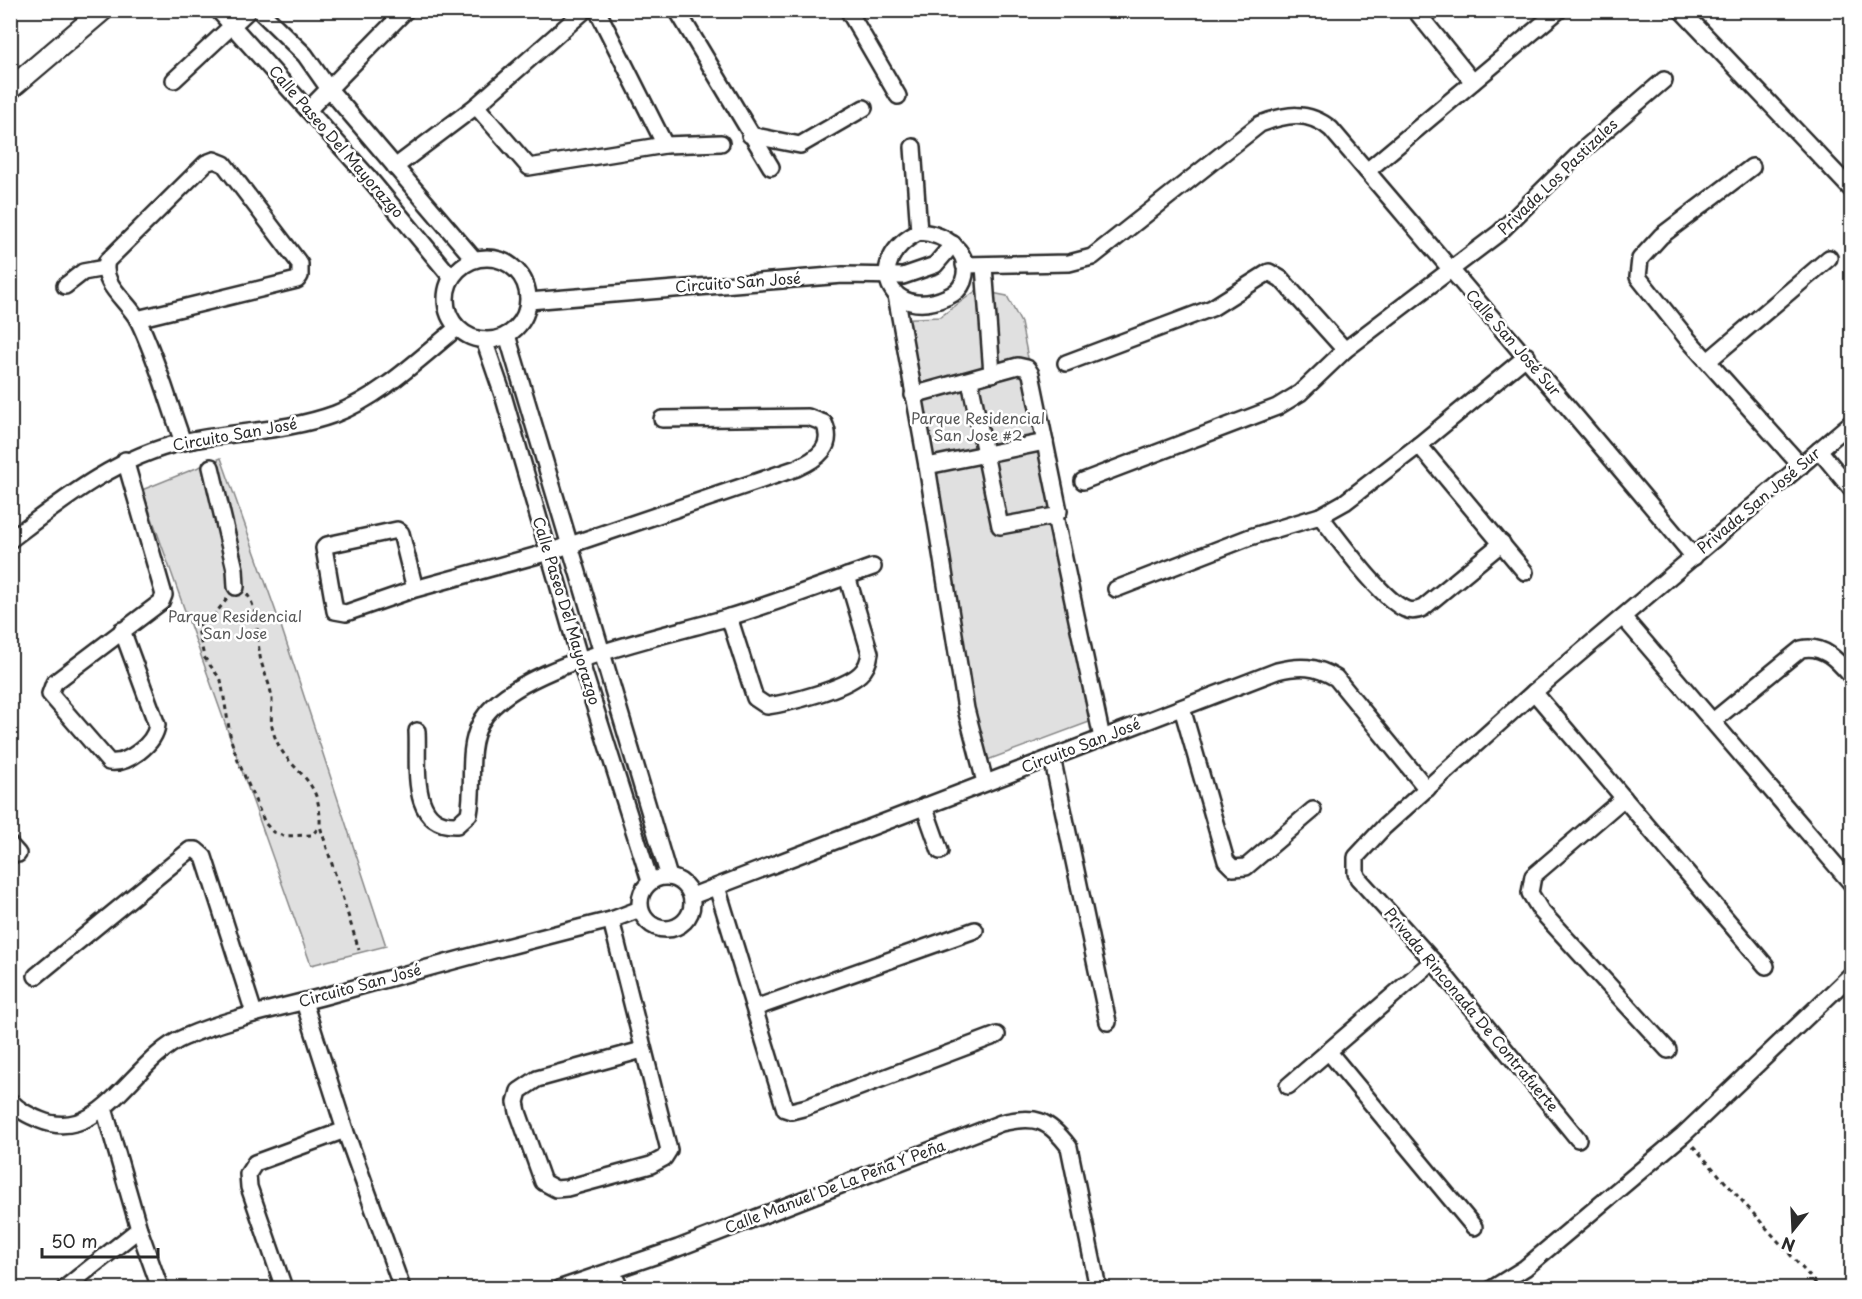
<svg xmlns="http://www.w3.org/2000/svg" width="1862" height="1299" viewBox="0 0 1862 1299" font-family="'Playpen Sans',sans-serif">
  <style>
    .green { fill: #e0e0e0; stroke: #868686; stroke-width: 1.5 }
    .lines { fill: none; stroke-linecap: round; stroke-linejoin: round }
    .minor-casing { stroke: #2b2b2b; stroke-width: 20 }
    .major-casing { stroke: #2b2b2b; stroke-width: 24 }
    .path { stroke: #2b2b2b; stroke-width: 3; stroke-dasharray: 4.5 4.5; stroke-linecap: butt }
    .minor { stroke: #fff; stroke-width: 15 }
    .major { stroke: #fff; stroke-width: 20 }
    .labels { text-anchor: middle; stroke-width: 5; stroke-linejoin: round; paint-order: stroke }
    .street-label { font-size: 15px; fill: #2b2b2b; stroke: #fff }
    .park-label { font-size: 15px; fill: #585858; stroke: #fff }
  </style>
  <rect width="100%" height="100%" fill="#fff"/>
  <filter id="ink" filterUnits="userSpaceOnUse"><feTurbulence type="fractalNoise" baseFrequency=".0167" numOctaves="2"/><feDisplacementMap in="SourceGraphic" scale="12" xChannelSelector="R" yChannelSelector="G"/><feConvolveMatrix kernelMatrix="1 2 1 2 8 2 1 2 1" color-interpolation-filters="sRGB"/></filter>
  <g filter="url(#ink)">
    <g class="green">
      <polygon points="977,290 1007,296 1021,323 1100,718 982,762 892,319 940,317"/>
      <polygon points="221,458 281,626 386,946 311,965 142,490"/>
    </g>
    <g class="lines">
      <defs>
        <g id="minor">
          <polyline points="218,10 369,178 451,277"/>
          <polyline points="259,10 305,55 329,89 474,259"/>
          <polyline points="597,10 665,145"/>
          <polyline points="677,10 771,167"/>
          <polyline points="848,10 898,96"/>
          <polyline points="1415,10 1473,82"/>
          <polyline points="1681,10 1852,190"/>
          <polyline points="174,80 249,10"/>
          <polyline points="476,106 529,167 665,145 721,143"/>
          <polyline points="308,110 406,10"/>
          <polyline points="750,135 800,145 864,108"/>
          <polyline points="913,147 919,232"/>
          <polyline points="395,167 476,106 585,10"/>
          <polyline points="1752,167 1661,236 1640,259 1638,277 1685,336 1801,466"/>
          <polyline points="1367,171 1559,10"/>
          <path d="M919,232C945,234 974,252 963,282C960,290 954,294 947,297C890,323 861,261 919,232Z"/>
          <circle cx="487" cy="299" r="41"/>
          <path d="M964,265L1069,263L1092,257L1260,124C1286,114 1308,110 1331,129C1452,271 1574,413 1694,557"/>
          <polyline points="984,266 992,374"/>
          <polyline points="65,286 83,272 105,268"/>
          <polyline points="896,295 927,466 966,709 985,782"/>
          <polyline points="529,301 843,275 903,276 935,265 953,244"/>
          <path d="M137,319L297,280L300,276V264L224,164L214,160L206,163L107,261C100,284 128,301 138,320C156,356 169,404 183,442"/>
          <polyline points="507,335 669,877"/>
          <polyline points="484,340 503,395 580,660 650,881"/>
          <polyline points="1708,361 1829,258"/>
          <polyline points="1066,363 1212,308 1269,272 1281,279 1345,350"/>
          <polyline points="913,395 1018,366 1027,368 1031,374 1059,511 1055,516 1000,526 970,381"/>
          <polyline points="1419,445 1525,572"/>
          <polyline points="1819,450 1852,490"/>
          <polyline points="927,466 1045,442"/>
          <polyline points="211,467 235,569 236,587"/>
          <polyline points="1083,481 1277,407 1300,393 1345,350 1499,233 1584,149 1664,80"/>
          <polyline points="1055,516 1102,738"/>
          <path d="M1320,516C1339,539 1380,598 1405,609C1412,612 1417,611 1423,608L1502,543"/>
          <path d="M10,540C64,499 116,457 183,442C233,431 286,432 335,414C380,397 420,358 457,328"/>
          <path d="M415,589L401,533L397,530L327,545L324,548L335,611L346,613L415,589L549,552L797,468C817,459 835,447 824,423L808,417L662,419"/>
          <polyline points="1116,589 1250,537 1320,516 1345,502 1419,445 1527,356"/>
          <path d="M729,617L755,698L767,706C789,703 844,689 860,674C867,668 869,661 870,653L847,576"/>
          <polyline points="1623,617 1851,883"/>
          <path d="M122,630L157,725C155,744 127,765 109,762L50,694L54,683L161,602L164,595L125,460"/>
          <polyline points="1534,692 1766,966"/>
          <polyline points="1182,708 1226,861 1233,868 1246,867 1313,810"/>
          <path d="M1713,721L1801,649C1824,644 1838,661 1852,677"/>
          <path d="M417,731C419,765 408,827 457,825L469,814C475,784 466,752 480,724C508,666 666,636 726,618C776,603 824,584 873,567"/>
          <polyline points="1052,757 1108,1022"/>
          <polyline points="1624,798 1533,876 1530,893 1541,911 1668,1050"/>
          <polyline points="924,806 940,851"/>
          <polyline points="10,845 18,854"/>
          <circle cx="666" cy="903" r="26"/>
          <polyline points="717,887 785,1109 791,1111 807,1107 997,1035"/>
          <path d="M692,896L1277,671C1300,665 1316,666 1336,678L1427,789"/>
          <polyline points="611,920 669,1150 664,1158 651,1165 567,1188 556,1189 543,1182 518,1112 516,1102 519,1091 537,1079 642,1050"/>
          <polyline points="36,976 190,850 196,850 204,857 254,1013"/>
          <polyline points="304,1002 345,1130 402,1288"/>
          <polyline points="755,1008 975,930"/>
          <polyline points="1328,1051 1474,1227"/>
          <polyline points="1288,1086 1433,961"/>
          <path d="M10,1101C20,1111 28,1115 40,1120C102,1146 133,1058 185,1037C231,1017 281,1008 329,995C423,969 517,943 611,920L640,909"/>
          <polyline points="104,1108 139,1229 160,1288"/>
          <polyline points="1578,1139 1433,961 1358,878 1356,873 1356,857 1384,827 1534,692 1852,422"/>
          <polyline points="612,1271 620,1288"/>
          <polyline points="65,1288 139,1229"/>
          <polyline points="284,1288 249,1187 248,1174 255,1163 345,1130"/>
          <path d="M561,1288L678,1248L1001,1123C1035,1115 1048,1119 1069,1147L1098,1288"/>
          <polyline points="1493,1288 1525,1268 1683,1135 1852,974"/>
        </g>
        <polyline id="major" points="10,89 103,10"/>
      </defs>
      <use href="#minor" class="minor-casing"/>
      <use href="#major" class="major-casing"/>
      <g class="path">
        <path d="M247,594C259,611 256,636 260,656C262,670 271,684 272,700C272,710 270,721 273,731C285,774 322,771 320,826L359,950"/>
        <polyline points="227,599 215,614 202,621 198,629 204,657 221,680 231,740 238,761 265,823 273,832 284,836 312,835 320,826"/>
        <polyline points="1693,1146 1820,1288"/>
      </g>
      <use href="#minor" class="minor"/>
      <use href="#major" class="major"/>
    </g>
  </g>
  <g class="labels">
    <g class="street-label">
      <text transform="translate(336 142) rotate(49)" y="5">Calle Paseo Del Mayorazgo</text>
      <text transform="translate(1558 177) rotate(-44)" y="5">Privada Los Pastizales</text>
      <text transform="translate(738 283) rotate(-4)" y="5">Circuito San José</text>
      <text transform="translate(1513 343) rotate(49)" y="5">Calle San José Sur</text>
      <text transform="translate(235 435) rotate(-10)" y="5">Circuito San José</text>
      <text transform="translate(1759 501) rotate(-40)" y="5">Privada San José Sur</text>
      <text transform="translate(566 611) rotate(73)" y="5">Calle Paseo Del Mayorazgo</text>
      <text transform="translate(1081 746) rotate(-21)" y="5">Circuito San José</text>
      <text transform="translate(360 986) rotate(-15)" y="5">Circuito San José</text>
      <text transform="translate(1471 1010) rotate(50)" y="5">Privada Rinconada De Contrafuerte</text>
      <text transform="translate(835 1187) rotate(-21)" y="5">Calle Manuel De La Peña Y Peña</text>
    </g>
    <g class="park-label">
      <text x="978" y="424">Parque Residencial<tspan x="978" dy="17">San Jose #2</tspan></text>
      <text x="235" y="622">Parque Residencial<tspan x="235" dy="17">San Jose</tspan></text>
    </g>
  </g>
  <rect width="1862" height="1299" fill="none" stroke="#fff" stroke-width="36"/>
  <rect x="18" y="18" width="1826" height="1263" fill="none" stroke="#2b2b2b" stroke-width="2" filter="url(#ink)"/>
  <g transform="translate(1793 1230) rotate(198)" stroke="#ffffff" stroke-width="4.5" paint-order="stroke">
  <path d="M0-4.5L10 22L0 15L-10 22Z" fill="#2b2b2b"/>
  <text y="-9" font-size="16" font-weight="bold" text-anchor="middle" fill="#2b2b2b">N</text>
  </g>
  <path d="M42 1248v9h116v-9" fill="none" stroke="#2b2b2b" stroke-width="3"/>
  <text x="51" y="1248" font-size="18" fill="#2b2b2b" stroke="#ffffff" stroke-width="4.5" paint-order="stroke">50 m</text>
</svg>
